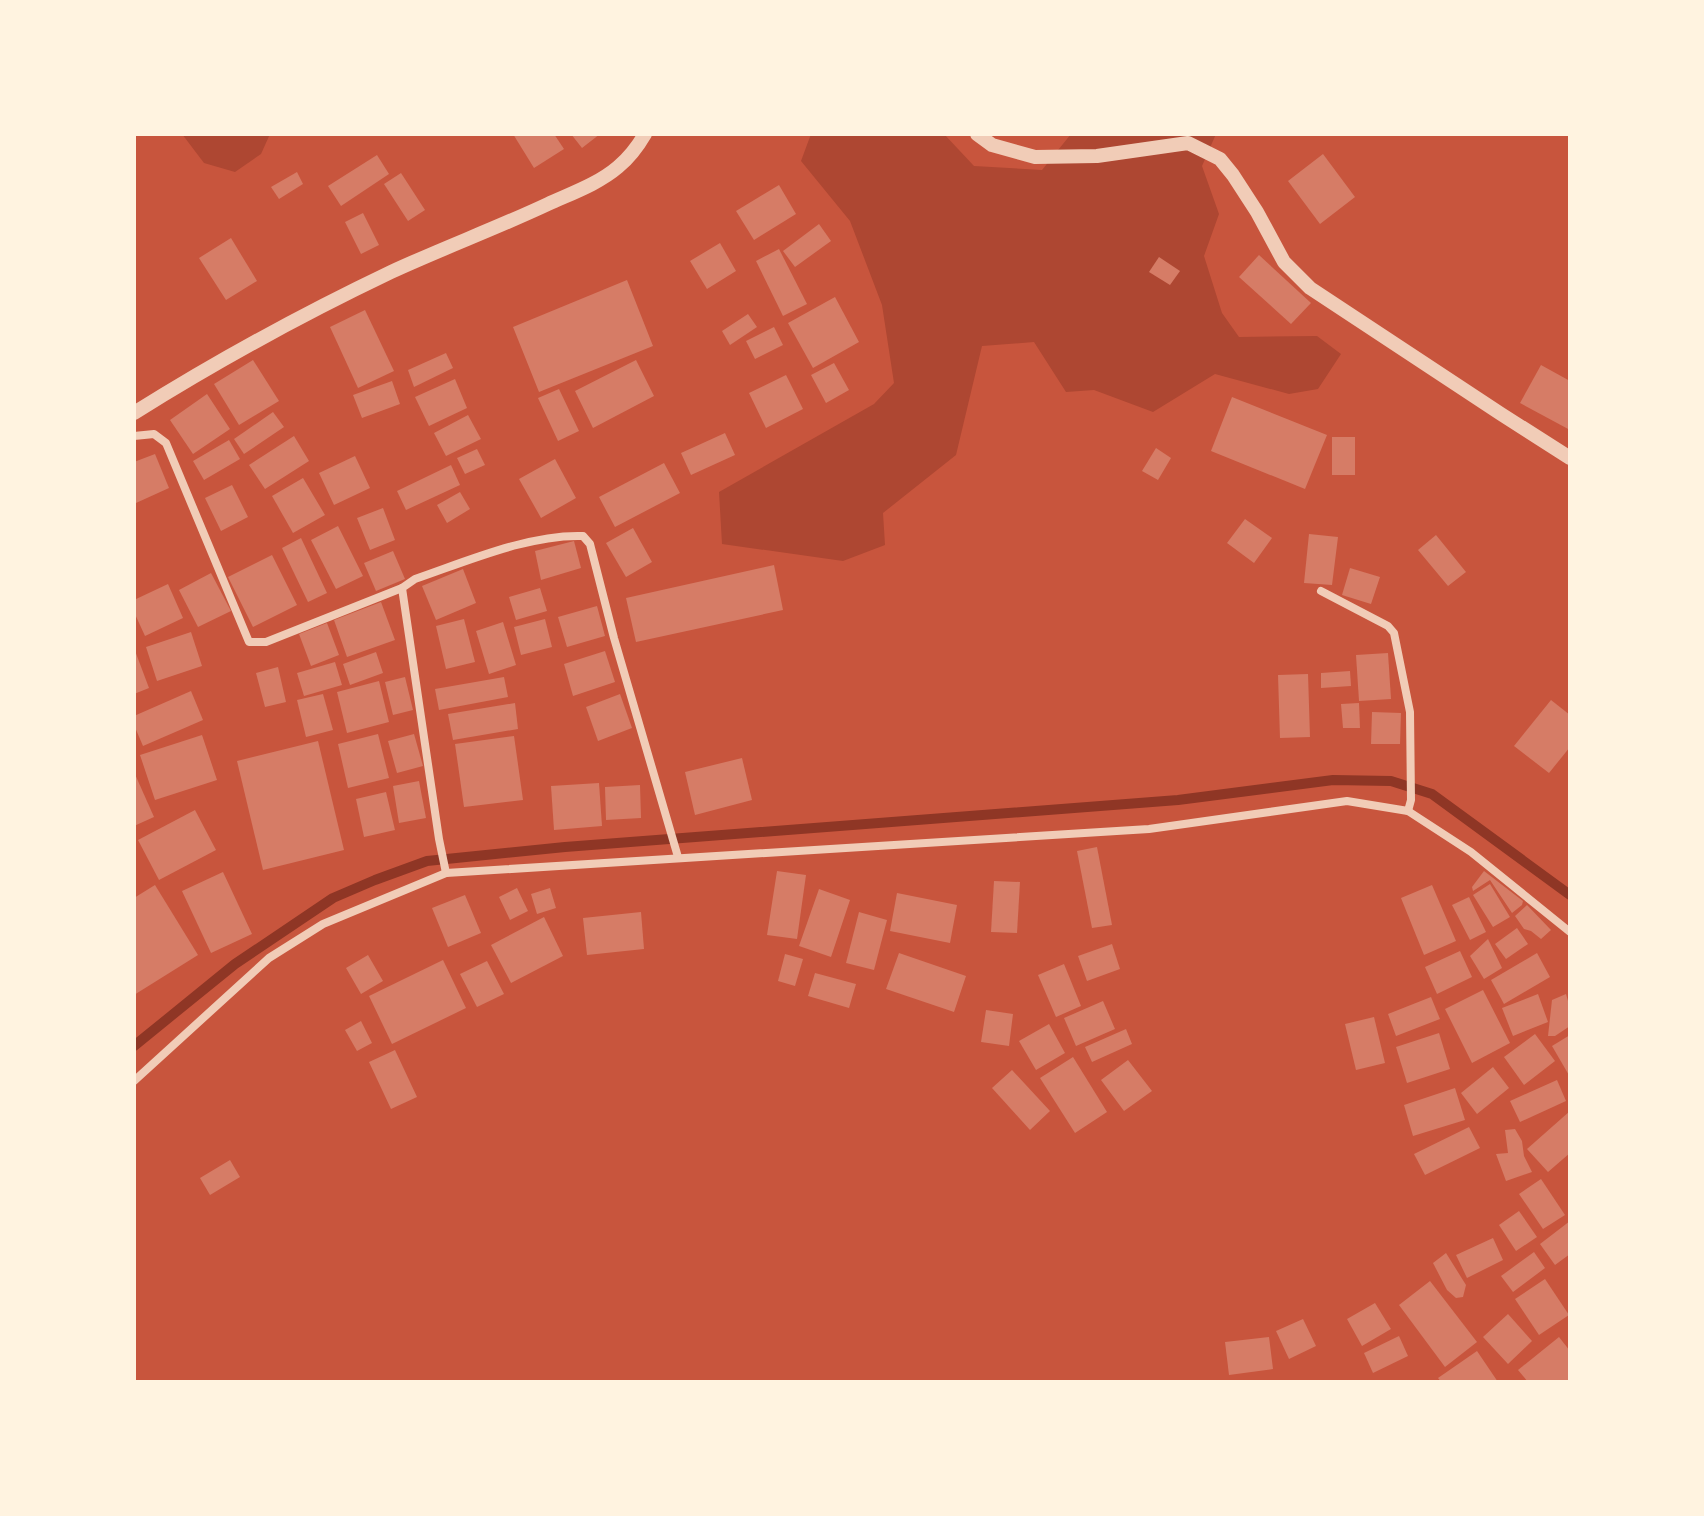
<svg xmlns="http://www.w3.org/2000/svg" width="1704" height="1516" viewBox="0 0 1704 1516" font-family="'Libre Baskerville',serif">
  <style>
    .green { fill: #ae4732 }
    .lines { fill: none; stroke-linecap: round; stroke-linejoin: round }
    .stream { stroke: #8f3625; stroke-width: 10 }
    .building { fill: #d67c66 }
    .minor { stroke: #f1ccb7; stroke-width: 8 }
    .tertiary { stroke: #f1ccb7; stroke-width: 14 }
  </style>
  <rect width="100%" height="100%" fill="#c8553d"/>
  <g class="green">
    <polygon points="182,134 270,134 261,154 235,172 204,163"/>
    <polygon points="811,134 944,134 974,166 1042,170 1071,134 1216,134 1202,166 1219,214 1204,256 1222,313 1239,337 1317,336 1341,354 1318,389 1289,394 1215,374 1153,412 1094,390 1066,392 1034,342 982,346 956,455 883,513 885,545 843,561 722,544 719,492 874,404 894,383 882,305 850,221 801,161"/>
  </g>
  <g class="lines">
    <polyline class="stream" points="134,1046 235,964 333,898 375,880 427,861 565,847 1178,800 1333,780 1391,781 1432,794 1570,895"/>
  </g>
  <g class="building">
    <polygon points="513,134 554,134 564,149 534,168"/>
    <polygon points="571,134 600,134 582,148"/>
    <polygon points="1323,154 1355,197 1320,224 1288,181"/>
    <polygon points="377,155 389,174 341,206 328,186"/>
    <polygon points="297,172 303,184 279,199 271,187"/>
    <polygon points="401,173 425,210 408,221 384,184"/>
    <polygon points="779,185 796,214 754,240 736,211"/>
    <polygon points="363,213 379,245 361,254 345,222"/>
    <polygon points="819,224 831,241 795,267 783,251"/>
    <polygon points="231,238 257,281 226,300 199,258"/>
    <polygon points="720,243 736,271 707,289 690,261"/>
    <polygon points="779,249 807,304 783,316 756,261"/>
    <polygon points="1259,255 1311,303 1291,324 1239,277"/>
    <polygon points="1159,257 1180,271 1170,285 1149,272"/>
    <polygon points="627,280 653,346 539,392 513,327"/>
    <polygon points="835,297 859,342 813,368 788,323"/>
    <polygon points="365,310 394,371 358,388 330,327"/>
    <polygon points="748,314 757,327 730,345 722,331"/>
    <polygon points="774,327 783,345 755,359 746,341"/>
    <polygon points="446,353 453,368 414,387 408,370"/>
    <polygon points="253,360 279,401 239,425 214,384"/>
    <polygon points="636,360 654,396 593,428 575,391"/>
    <polygon points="834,363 849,390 826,403 811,375"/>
    <polygon points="1541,365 1570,381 1570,430 1520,403"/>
    <polygon points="786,375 803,409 766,428 749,393"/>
    <polygon points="455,379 467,408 429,426 415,397"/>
    <polygon points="392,381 400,404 362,418 353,395"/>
    <polygon points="559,389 579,431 558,441 538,398"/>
    <polygon points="207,394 230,429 193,454 170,420"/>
    <polygon points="1232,397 1327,435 1305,489 1211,451"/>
    <polygon points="273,412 284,427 244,454 234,439"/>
    <polygon points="468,415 481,439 446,456 434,433"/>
    <polygon points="725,433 735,455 691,475 681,453"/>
    <polygon points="294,436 309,461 265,489 249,465"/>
    <rect x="1332" y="437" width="23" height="38"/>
    <polygon points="229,440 240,459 204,480 193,461"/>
    <polygon points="1156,448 1171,458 1158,480 1142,471"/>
    <polygon points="477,449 485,465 465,474 457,458"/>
    <polygon points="155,454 169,488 136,503 134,498 134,462"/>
    <polygon points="355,456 370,488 334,505 319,473"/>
    <polygon points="555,459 576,498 541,518 519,479"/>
    <polygon points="664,463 680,493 615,527 599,497"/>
    <polygon points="451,465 460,485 406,510 397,491"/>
    <polygon points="303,478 325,515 293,533 272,496"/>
    <polygon points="232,485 248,517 221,531 205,498"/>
    <polygon points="460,492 470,509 447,523 437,505"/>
    <polygon points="383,508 395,540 370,550 357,518"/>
    <polygon points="1245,519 1272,538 1254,563 1227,543"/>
    <polygon points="338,526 363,576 336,589 311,540"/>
    <polygon points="633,528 652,562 626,577 606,543"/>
    <polygon points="1309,534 1338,537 1332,585 1304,583"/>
    <polygon points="1436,535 1466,572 1448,586 1418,550"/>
    <polygon points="301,538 327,593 308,602 282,548"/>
    <polygon points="574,541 581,568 541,580 535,551"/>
    <polygon points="393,551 405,579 376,591 364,563"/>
    <polygon points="272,555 297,605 253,627 228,577"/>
    <polygon points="774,565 783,610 636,642 626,598"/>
    <polygon points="1350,568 1380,577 1371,604 1342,595"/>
    <polygon points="463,569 476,603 436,620 422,586"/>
    <polygon points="211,573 231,611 198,627 179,590"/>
    <polygon points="168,584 183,618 145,636 134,612 134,600"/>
    <polygon points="540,588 547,611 516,620 509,597"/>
    <polygon points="381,602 395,640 347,657 334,620"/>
    <polygon points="597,606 605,636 567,647 558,617"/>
    <polygon points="464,619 475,662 446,669 436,626"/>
    <polygon points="545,619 552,647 521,655 514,627"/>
    <polygon points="503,622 516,665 489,674 476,631"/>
    <polygon points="327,623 339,655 311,666 299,634"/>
    <polygon points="191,632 202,666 157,681 146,647"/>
    <polygon points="134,648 149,688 134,694"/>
    <polygon points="605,651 615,682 573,696 564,664"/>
    <polygon points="376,652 383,673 350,685 343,664"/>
    <polygon points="1388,653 1391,699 1359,701 1356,655"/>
    <polygon points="335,662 342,685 304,696 297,673"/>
    <polygon points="278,667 286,702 265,707 256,673"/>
    <polygon points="1350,671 1351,686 1321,688 1321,673"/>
    <polygon points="1308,674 1310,737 1280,738 1278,675"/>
    <polygon points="405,677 413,710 393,715 385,682"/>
    <polygon points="504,677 508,697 439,710 435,689"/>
    <polygon points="379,681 389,722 347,733 337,692"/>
    <polygon points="191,691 203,720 143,746 134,725 134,716"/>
    <polygon points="323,694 333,730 306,737 297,700"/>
    <polygon points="620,694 632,728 598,741 586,707"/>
    <polygon points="1551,700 1570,715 1570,747 1549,773 1514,746"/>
    <polygon points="515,703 518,729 453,740 448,714"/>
    <polygon points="1359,703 1360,728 1343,728 1341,704"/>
    <polygon points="1372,712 1401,713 1400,744 1371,744"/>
    <polygon points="378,734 389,778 348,788 338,744"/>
    <polygon points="414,734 423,766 397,773 388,741"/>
    <polygon points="202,735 217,780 155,800 140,755"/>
    <polygon points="514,736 523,800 464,807 455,744"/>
    <polygon points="318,741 344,850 263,870 237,761"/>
    <polygon points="742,758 752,800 695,815 685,772"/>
    <polygon points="134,772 154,817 134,826"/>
    <polygon points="419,781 426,818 399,823 393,786"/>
    <polygon points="599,783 602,826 554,830 551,786"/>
    <polygon points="640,785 641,818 606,820 605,787"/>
    <polygon points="386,792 395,830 364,837 356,799"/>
    <polygon points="195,810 216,850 159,880 138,840"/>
    <polygon points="1097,847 1112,925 1092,928 1077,851"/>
    <polygon points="777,871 806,875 797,939 767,935"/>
    <polygon points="1484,871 1523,901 1522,905 1512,913 1490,880 1473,891 1472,887"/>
    <polygon points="223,872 252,934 211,953 182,891"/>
    <polygon points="994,881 1020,882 1017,933 991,932"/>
    <polygon points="1490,884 1510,917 1493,927 1473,895"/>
    <polygon points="155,885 198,955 134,995 134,898"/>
    <polygon points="1432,885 1456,941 1424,955 1401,898"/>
    <polygon points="517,888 528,911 510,920 499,897"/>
    <polygon points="550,888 556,908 537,914 531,894"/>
    <polygon points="819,889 850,900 831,957 799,946"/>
    <polygon points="897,893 957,905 950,943 890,931"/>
    <polygon points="465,895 481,933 448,947 432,908"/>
    <polygon points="1469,897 1486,932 1470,940 1452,905"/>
    <polygon points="1527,905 1551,930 1541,939 1531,931 1524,929 1515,916"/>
    <polygon points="641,912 644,949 587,955 583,918"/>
    <polygon points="859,912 887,920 874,970 846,963"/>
    <polygon points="544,917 563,956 511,983 491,945"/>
    <polygon points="1517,928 1528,944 1506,959 1495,944"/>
    <polygon points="1488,939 1502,968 1484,979 1470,956"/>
    <polygon points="1112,944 1120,969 1087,981 1078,956"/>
    <polygon points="1460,951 1472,977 1437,994 1425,967"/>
    <polygon points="899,953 966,976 954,1012 886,989"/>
    <polygon points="1537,953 1550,977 1504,1004 1491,980"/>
    <polygon points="785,954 803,959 795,986 778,981"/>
    <polygon points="368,955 383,981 361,994 346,968"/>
    <polygon points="443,960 466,1008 392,1044 369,996"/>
    <polygon points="487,961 504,994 477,1007 460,974"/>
    <polygon points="1064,964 1081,1006 1056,1017 1038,975"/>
    <polygon points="815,973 856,984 849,1008 808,996"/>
    <polygon points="1483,990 1510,1043 1472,1063 1445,1009"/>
    <polygon points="1538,994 1548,1022 1513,1036 1502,1008"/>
    <polygon points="1566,994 1570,1008 1570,1026 1555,1036 1548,1036 1552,1000"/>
    <polygon points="1431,997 1440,1019 1396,1036 1388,1014"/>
    <polygon points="1103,1001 1115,1029 1076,1046 1064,1018"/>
    <polygon points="986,1010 1013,1014 1009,1046 981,1042"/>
    <polygon points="1374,1017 1385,1063 1356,1070 1345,1024"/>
    <polygon points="361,1021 372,1043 357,1051 345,1030"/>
    <polygon points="1049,1024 1065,1053 1036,1070 1019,1041"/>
    <polygon points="1126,1029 1132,1044 1092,1062 1085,1047"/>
    <polygon points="1439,1033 1450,1069 1407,1083 1396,1047"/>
    <polygon points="1535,1034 1555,1061 1524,1085 1504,1057"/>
    <polygon points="1570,1035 1570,1077 1552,1046"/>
    <polygon points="395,1050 417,1097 391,1109 369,1062"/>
    <polygon points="1073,1057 1107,1112 1075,1133 1040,1078"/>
    <polygon points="1128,1060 1152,1091 1124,1111 1101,1080"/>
    <polygon points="1493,1067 1509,1088 1477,1114 1461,1093"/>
    <polygon points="1012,1070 1050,1111 1030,1130 992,1088"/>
    <polygon points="1557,1080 1566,1101 1520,1122 1510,1101"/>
    <polygon points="1455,1088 1465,1120 1413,1136 1404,1105"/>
    <polygon points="1570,1111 1570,1153 1548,1172 1527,1149"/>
    <polygon points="1469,1127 1480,1148 1425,1175 1414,1154"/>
    <polygon points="1515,1129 1522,1141 1524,1156 1532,1172 1506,1181 1496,1154 1508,1153 1505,1130"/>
    <polygon points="230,1160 240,1177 210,1195 200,1178"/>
    <polygon points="1541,1179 1565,1215 1543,1229 1519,1194"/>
    <polygon points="1519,1211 1537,1237 1516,1251 1499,1225"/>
    <polygon points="1570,1221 1570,1254 1555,1265 1540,1244"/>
    <polygon points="1493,1238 1503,1260 1467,1278 1456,1255"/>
    <polygon points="1534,1252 1545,1268 1513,1292 1501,1276"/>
    <polygon points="1446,1253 1466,1285 1463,1297 1456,1298 1447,1290 1433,1263"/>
    <polygon points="1545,1279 1569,1315 1539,1335 1515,1299"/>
    <polygon points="1430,1281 1477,1342 1445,1367 1399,1305"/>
    <polygon points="1375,1303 1391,1329 1362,1346 1347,1319"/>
    <polygon points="1508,1314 1532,1341 1508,1364 1483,1337"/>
    <polygon points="1303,1319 1316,1346 1289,1359 1276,1331"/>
    <polygon points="1399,1336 1408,1356 1373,1373 1364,1353"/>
    <polygon points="1269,1337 1273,1369 1229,1375 1225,1342"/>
    <polygon points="1559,1337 1570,1351 1570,1380 1567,1382 1528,1382 1518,1370"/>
    <polygon points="1477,1351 1498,1382 1441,1382 1438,1378"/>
  </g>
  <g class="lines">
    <g class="minor">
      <polyline points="134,436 154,434 166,443 249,642 266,642 402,588"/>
      <polyline points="1321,591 1388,626 1394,633 1410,712 1411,800 1408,811"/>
      <path d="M446,873L439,839L402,588L415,579C465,562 529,534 583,536L590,544L614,638L678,857"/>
      <polyline points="134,1081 269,958 323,924 446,873 1149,829 1347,801 1408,811 1471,852 1570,932"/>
    </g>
    <g class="tertiary">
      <polyline points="977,134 992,145 1035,157 1097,156 1188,143 1220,159 1233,175 1257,212 1284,262 1310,288 1501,414 1570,458"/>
      <path d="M134,413C217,361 303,314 391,272C443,248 497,228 548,204C572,193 598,184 618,167C629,158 638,146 645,134"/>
    </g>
  </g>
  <rect width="1704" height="1516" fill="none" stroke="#fff3e0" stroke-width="272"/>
</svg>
